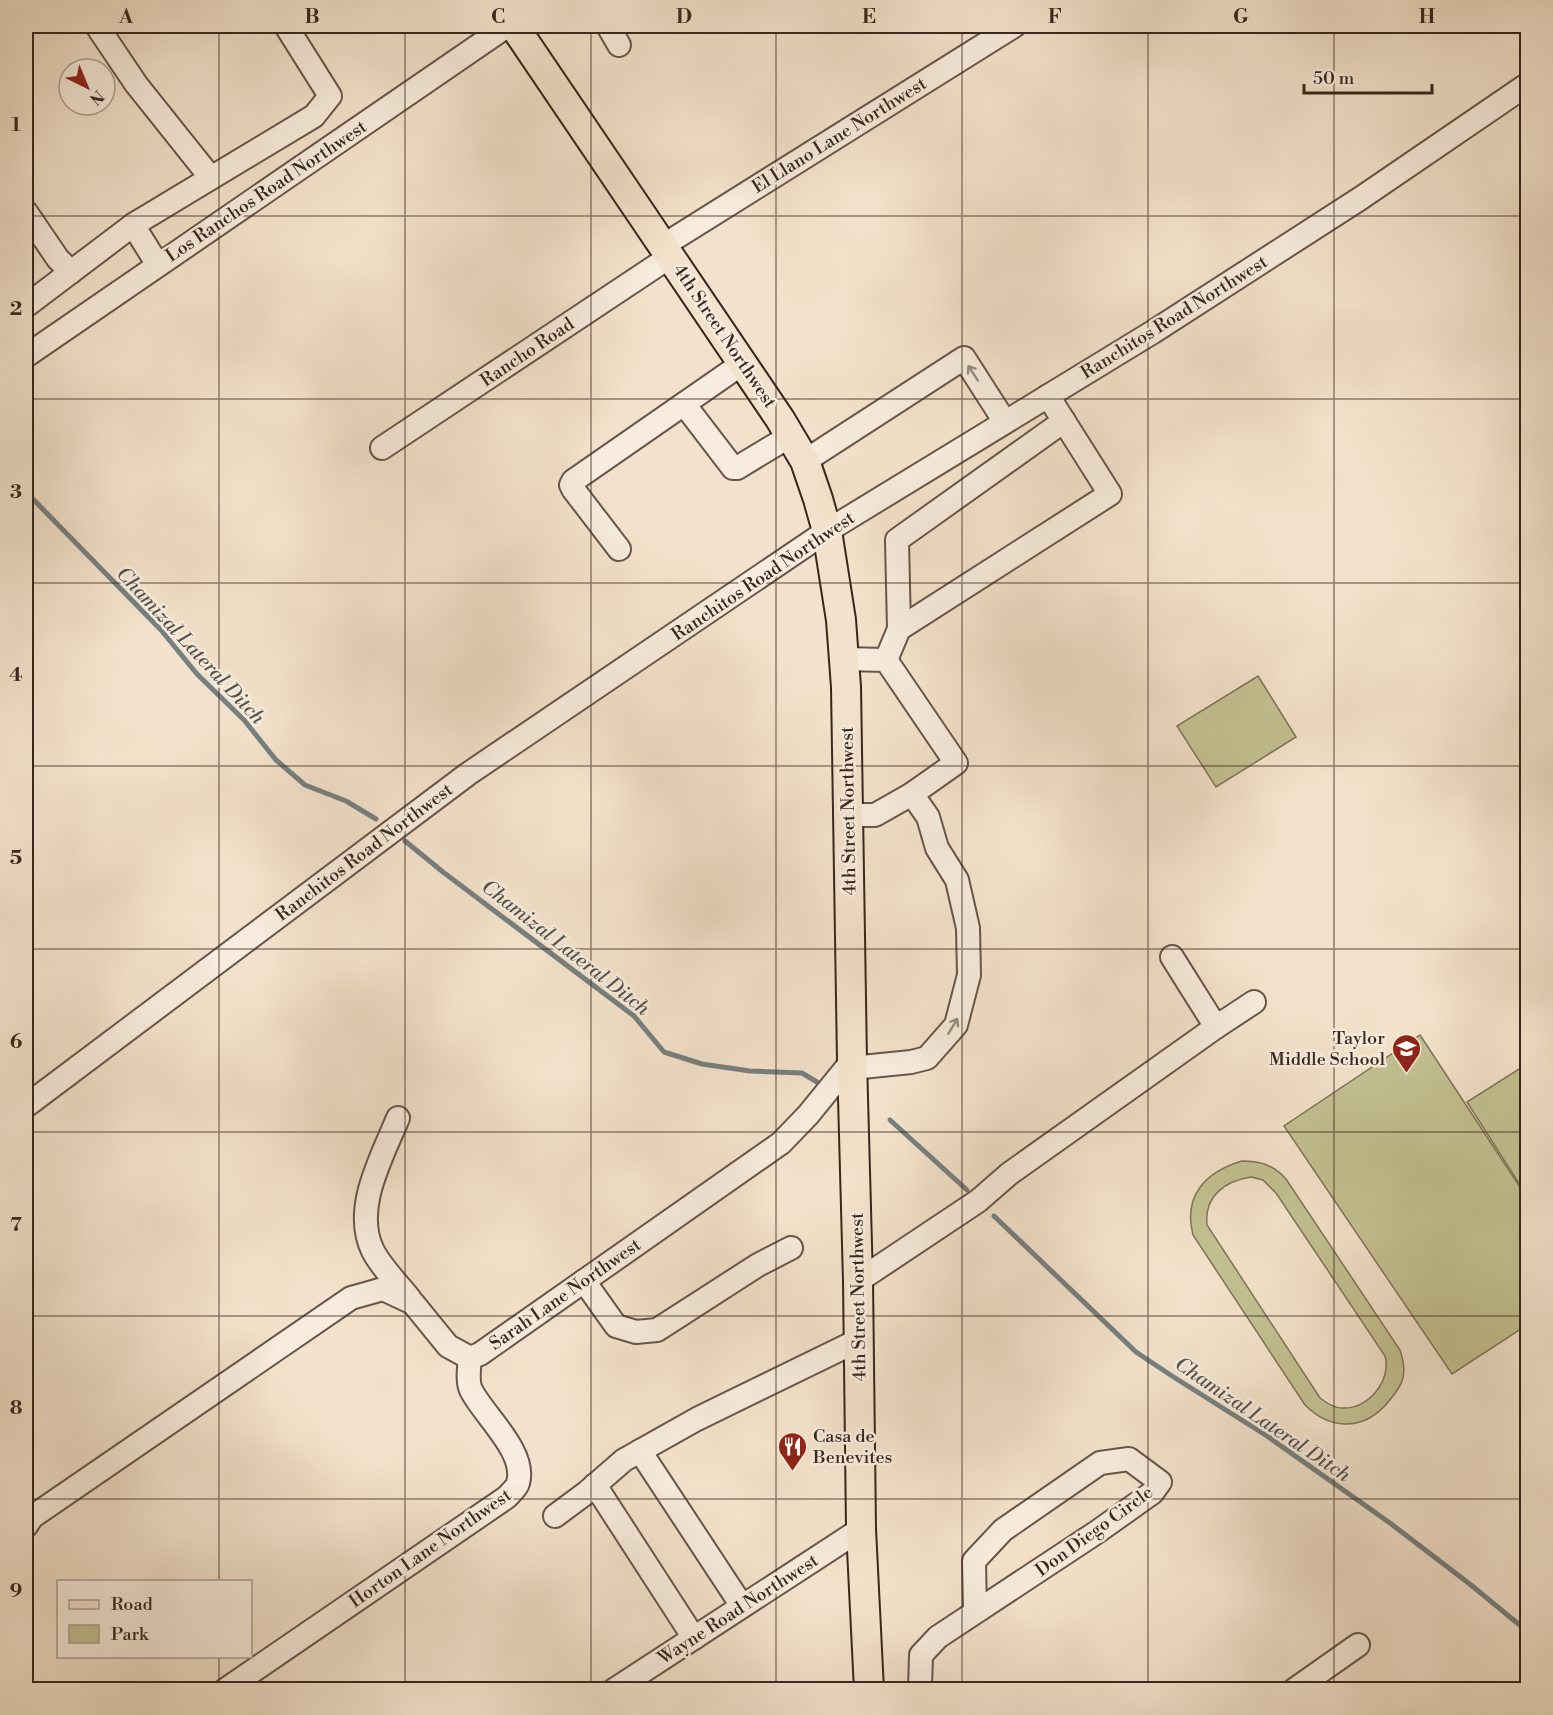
<svg xmlns="http://www.w3.org/2000/svg" width="1553" height="1715" viewBox="0 0 1553 1715" font-family="'Libre Bodoni',serif">
  <style>
    .green { fill: #c3c192; stroke: #7e7458; stroke-width: 1.5; fill-rule: evenodd }
    .lines { fill: none; stroke-linecap: round; stroke-linejoin: round }
    .stream { stroke: #768080; stroke-width: 5 }
    .minor-casing { stroke: #67564a; stroke-width: 26 }
    .major-casing { stroke: #38271f; stroke-width: 32 }
    .minor { stroke: #f7ecdd; stroke-width: 22 }
    .major { stroke: #f3e2cb; stroke-width: 28 }
    .oneway { stroke: #988a7e }
    .grid { fill: none; stroke: #38271f; stroke-width: 1.5; stroke-opacity: 0.55 }
    .labels { text-anchor: middle; stroke-width: 5; stroke-linejoin: round; paint-order: stroke }
    .street-label { font-size: 18px; fill: #38271f; stroke: #f7ecdd }
    .poi-label { font-size: 18px; fill: #38271f; stroke: #f7ecdd; text-anchor: end }
    .water-label { font-size: 20px; font-style: italic; fill: #575350; stroke: #f7ecdd }
    .neatline { fill: none; stroke: #38271f; stroke-width: 2 }
    .grid-label { font-size: 20px; text-anchor: middle; font-weight: bold; fill: #38271f }
  </style>
  <rect width="100%" height="100%" fill="#f3e2cb"/>
  <filter id="stains"><feTurbulence type="fractalNoise" baseFrequency=".00333" numOctaves="4"/><feColorMatrix values="0 0 0 0 .2 0 0 0 0 .09 0 0 0 0 .02 0 0 0 .5 -.17"/></filter>
  <radialGradient id="worn" r=".72"><stop offset=".6" stop-color="#630" stop-opacity="0"/><stop offset="1" stop-color="#630" stop-opacity=".3"/></radialGradient>
  <g class="green">
    <polygon points="1258,676 1296,737 1216,787 1177,726"/>
    <polygon points="1420,1035 1527,1198 1527,1325 1452,1374 1284,1126"/>
    <polygon points="1527,1064 1527,1196 1467,1102"/>
    <path d="M1242,1161C1261,1161 1273,1165 1286,1179L1400,1350C1403,1359 1405,1369 1403,1378C1401,1387 1394,1395 1389,1401C1365,1431 1331,1431 1305,1405L1193,1235C1183,1196 1205,1172 1242,1161ZM1251,1177L1263,1180L1276,1193L1385,1356C1392,1380 1368,1410 1342,1408C1334,1408 1327,1403 1320,1398L1207,1225C1204,1196 1225,1181 1251,1177Z"/>
  </g>
  <g class="lines">
    <g class="stream">
      <polyline points="26,492 161,630 197,674 244,720 276,760 305,785 346,801 376,819"/>
      <polyline points="405,841 443,872 634,1016 664,1052 702,1064 750,1071 802,1073 817,1082"/>
      <polyline points="890,1120 967,1190"/>
      <polyline points="994,1216 1136,1352 1172,1376 1267,1436 1390,1523 1471,1585 1528,1632"/>
    </g>
    <defs>
      <g id="minor">
        <polyline points="97,26 136,84 211,178"/>
        <polyline points="608,26 619,45"/>
        <polyline points="26,212 58,259 71,272"/>
        <polyline points="133,225 158,265"/>
        <polyline points="664,245 1014,26"/>
        <polyline points="26,306 133,225 314,116 330,96 286,26"/>
        <polyline points="26,356 507,26"/>
        <polyline points="684,404 733,468 737,468 790,436"/>
        <polyline points="382,448 671,256"/>
        <polyline points="805,461 964,358 1005,422"/>
        <polyline points="619,549 573,489 571,485 573,481 743,363"/>
        <polyline points="899,629 897,540 1064,421"/>
        <polyline points="844,659 886,660 956,763 912,794 875,815 848,815"/>
        <polyline points="886,660 899,629 1110,494 1048,396"/>
        <polyline points="1216,1027 1254,1002"/>
        <polyline points="852,1068 911,1062 927,1058 956,1025 969,975 968,928 957,880 937,848 928,817 912,794"/>
        <polyline points="26,1106 468,774 827,531 1153,332 1361,198 1528,84"/>
        <path d="M398,1118C382,1157 352,1209 373,1251C381,1267 399,1285 410,1299"/>
        <polyline points="584,1281 616,1326 636,1332 657,1330 758,1265 791,1248"/>
        <polyline points="858,1281 978,1201 1009,1174 1216,1027 1172,957"/>
        <polyline points="640,1451 742,1606"/>
        <polyline points="595,1485 694,1638"/>
        <polyline points="555,1516 586,1493 624,1460 697,1419 859,1340"/>
        <polyline points="26,1526 32,1517 351,1298 383,1289 413,1303 448,1346 470,1358 480,1354 781,1143 808,1115 852,1061"/>
        <path d="M225,1690L507,1497C510,1493 517,1488 518,1483C527,1452 484,1416 471,1390C467,1381 469,1368 470,1358"/>
        <polyline points="614,1690 861,1529"/>
        <polyline points="920,1690 921,1655 938,1637 1097,1532 1152,1493 1160,1482 1129,1459 1100,1463 1003,1530 974,1561 975,1612"/>
        <polyline points="1294,1690 1358,1645"/>
      </g>
      <polyline id="major" points="514,26 780,419 805,461 818,499 827,531 841,620 846,687 852,1061 858,1281 861,1529 869,1690"/>
    </defs>
    <use href="#minor" class="minor-casing"/>
    <use href="#major" class="major-casing"/>
    <use href="#minor" class="minor"/>
    <use href="#major" class="major"/>
  </g>
  <defs><path id="oneway-shaft" d="M-6 0H5M1.5-3L5.5 0L1.5 3" fill="none" stroke-width="1.6" stroke-linecap="round" stroke-linejoin="round" transform="scale(1.5)"/></defs>
  <g class="oneway">
    <use href="#oneway-shaft" transform="translate(973 373) rotate(-123)"/>
    <use href="#oneway-shaft" transform="translate(953 1026) rotate(-59)"/>
  </g>
  <path class="grid" d="M219,26V1582M405,26V1690M591,26V1690M776,26V1690M962,26V1690M1148,26V1690M1334,26V1690M26,216H1528M26,399H1528M26,583H1528M26,766H1528M26,949H1528M26,1132H1528M26,1316H1528M26,1499H1528M219,1656V1690"/>
  <defs>
    <symbol id="school-pin" viewBox="-11 -11 22 30"><path d="M0 17L-7.5 6A9.5 9.5 0 1 1 7.5 6Z" fill="#8f2418" stroke="#f7ecdd"/><path d="M0-5L7-2L0 1L-7-2ZM-4 1L0 2.5L4 1V4Q0 6-4 4Z" fill="#fff"/></symbol>
    <symbol id="restaurant-pin" viewBox="-11 -11 22 30"><path d="M0 17L-7.5 6A9.5 9.5 0 1 1 7.5 6Z" fill="#8f2418" stroke="#f7ecdd"/><path d="M-5-6h1v4h1v-4h1v4h1v-4h1v5L-1.5 .5V6h-2V.5L-5-1ZM5-6V6H3V1.5H1.5Q1.5-4 5-6Z" fill="#fff"/></symbol>
  </defs>
  <g fill-rule="evenodd">
    <use href="#school-pin" x="1390" y="1032" width="33" height="45"/>
    <use href="#restaurant-pin" x="776" y="1430" width="33" height="45"/>
  </g>
  <g class="labels">
    <g class="street-label">
      <text transform="translate(839 135) rotate(-32)" y="6">El Llano Lane Northwest</text>
      <text transform="translate(266 191) rotate(-34)" y="6">Los Ranchos Road Northwest</text>
      <text transform="translate(1174 317) rotate(-32)" y="6">Ranchitos Road Northwest</text>
      <text transform="translate(725 336) rotate(56)" y="6">4th Street Northwest</text>
      <text transform="translate(527 352) rotate(-34)" y="6">Rancho Road</text>
      <text transform="translate(763 576) rotate(-34)" y="6">Ranchitos Road Northwest</text>
      <text transform="translate(848 811) rotate(-91)" y="6">4th Street Northwest</text>
      <text transform="translate(364 852) rotate(-37)" y="6">Ranchitos Road Northwest</text>
      <text transform="translate(565 1294) rotate(-35)" y="6">Sarah Lane Northwest</text>
      <text transform="translate(858 1297) rotate(-91)" y="6">4th Street Northwest</text>
      <text transform="translate(1094 1531) rotate(-36)" y="6">Don Diego Circle</text>
      <text transform="translate(430 1548) rotate(-35)" y="6">Horton Lane Northwest</text>
      <text transform="translate(738 1609) rotate(-33)" y="6">Wayne Road Northwest</text>
    </g>
    <g class="poi-label">
      <text x="1385" y="1044">Taylor<tspan x="1385" dy="21">Middle School</tspan></text>
      <text x="813" y="1442" text-anchor="start">Casa de<tspan x="813" dy="21">Benevites</tspan></text>
    </g>
    <g class="water-label">
      <text transform="translate(191 645) rotate(47)" y="7">Chamizal Lateral Ditch</text>
      <text transform="translate(566 947) rotate(38)" y="7">Chamizal Lateral Ditch</text>
      <text transform="translate(1263 1419) rotate(34)" y="7">Chamizal Lateral Ditch</text>
    </g>
  </g>
  <rect width="1553" height="1715" fill="none" stroke="#f3e2cb" stroke-width="66"/>
  <rect x="57" y="1580" width="195" height="78" fill="#f7ecdd" stroke="#ab9d91" stroke-width="1.5"/>
  <rect x="69" y="1600" width="30" height="9" fill="#f3e2cb" stroke="#ab9d91" stroke-width="1.5"/>
  <text x="111" y="1610" font-size="18" fill="#38271f">Road</text>
  <rect x="69" y="1625" width="30" height="18" fill="#c3c192" stroke="#ab9d91" stroke-width="1.5"/>
  <text x="111" y="1640" font-size="18" fill="#38271f">Park</text>
  <g transform="translate(87 87) rotate(137)"><circle r="28" fill="#f7ecdd" stroke="#ab9d91" stroke-width="1.5"/>
  <path d="M0-4.5L10 22L0 15L-10 22Z" fill="#8f2418"/>
  <text y="-9" font-size="16" font-weight="bold" text-anchor="middle" fill="#38271f">N</text>
  </g>
  <path d="M1304 84v9h128v-9" fill="none" stroke="#38271f" stroke-width="3"/>
  <text x="1313" y="84" font-size="18" fill="#38271f" stroke="#f7ecdd" stroke-width="4.5" paint-order="stroke">50 m</text>
  <rect x="33" y="33" width="1487" height="1649" class="neatline"/>
  <g class="grid-label">
    <text x="126" y="23">A</text>
    <text x="312" y="23">B</text>
    <text x="498" y="23">C</text>
    <text x="684" y="23">D</text>
    <text x="869" y="23">E</text>
    <text x="1055" y="23">F</text>
    <text x="1241" y="23">G</text>
    <text x="1427" y="23">H</text>
    <text x="16" y="131">1</text>
    <text x="16" y="315">2</text>
    <text x="16" y="498">3</text>
    <text x="16" y="681">4</text>
    <text x="16" y="864">5</text>
    <text x="16" y="1048">6</text>
    <text x="16" y="1231">7</text>
    <text x="16" y="1414">8</text>
    <text x="16" y="1597">9</text>
  </g>
  <rect width="100%" height="100%" filter="url(#stains)"/>
  <rect width="100%" height="100%" fill="url(#worn)"/>
</svg>
